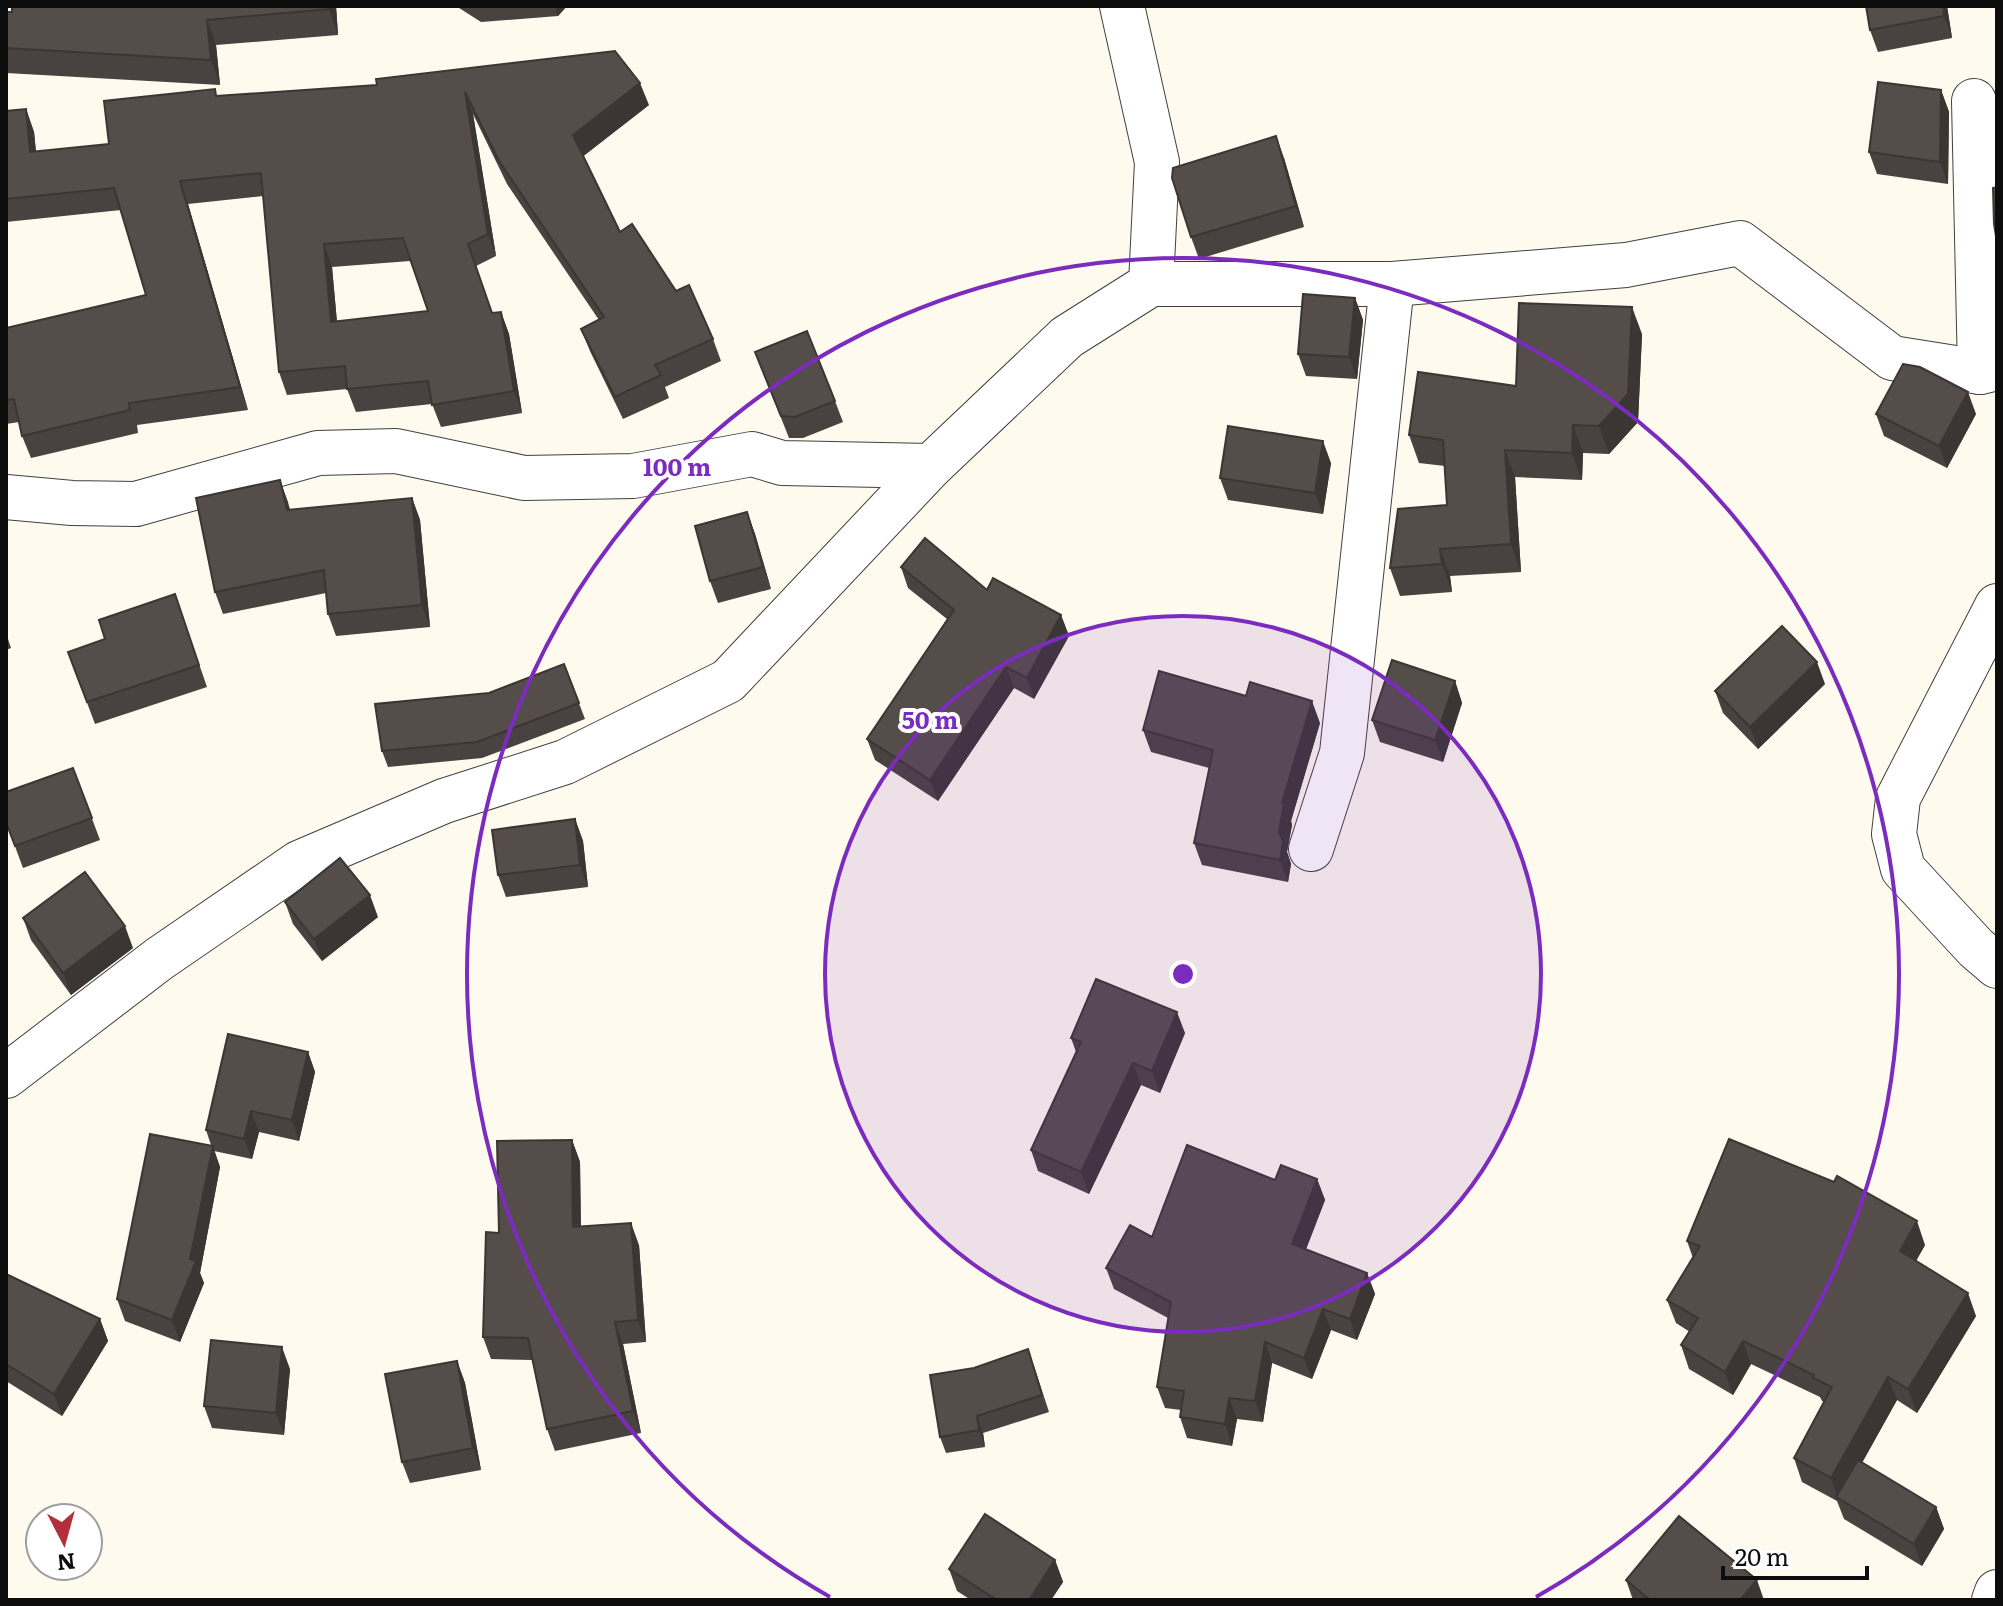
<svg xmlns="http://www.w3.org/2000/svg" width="2003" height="1606" viewBox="0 0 2003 1606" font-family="Literata,serif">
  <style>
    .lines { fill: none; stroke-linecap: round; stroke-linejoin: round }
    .street-casing { stroke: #404040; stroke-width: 46 }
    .street { stroke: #fff; stroke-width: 44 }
    .wall { fill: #484240; fill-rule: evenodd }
    .shaded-wall { fill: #3b3634 }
    .building { fill: #544d4a; stroke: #3b3634; stroke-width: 2; fill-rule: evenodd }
    .ring { fill: none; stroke: #7b2cbf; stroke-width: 4 }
    .centre { fill: #7b2cbf; stroke: #fff; stroke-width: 4 }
    .ring-label { font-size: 24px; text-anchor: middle; font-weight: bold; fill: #7b2cbf; stroke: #fff; stroke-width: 8; stroke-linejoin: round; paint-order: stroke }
  </style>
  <rect width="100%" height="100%" fill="#fefaed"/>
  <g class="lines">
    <defs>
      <g id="street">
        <polyline points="1974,101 1980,372"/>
        <polyline points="1151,284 1392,284 1626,265 1740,243 1892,358 1980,372 1997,368"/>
        <polyline points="6,497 72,503 136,504 318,453 396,451 524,478 633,476 752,454 782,463 931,466"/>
        <polyline points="1997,606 1898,798 1894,834 1903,869 1976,948 1997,966"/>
        <polyline points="1311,849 1342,753 1392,284"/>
        <polyline points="6,1076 159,959 299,863 444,801 565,762 728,681 931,466 1067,337 1151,284 1157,162 1122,6"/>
        <polyline points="1994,1600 1997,1592"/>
      </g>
    </defs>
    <use href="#street" class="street-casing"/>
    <use href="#street" class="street"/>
  </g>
  <g class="wall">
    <polygon points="12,6 336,6 338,35 216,45 220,85 6,73 6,12 12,12"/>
    <polygon points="456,6 567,6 558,16 481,22"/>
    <polygon points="1866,6 1947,6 1952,38 1878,52 1870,30"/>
    <path d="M377,85L649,105L583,156L620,232L676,291L713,339L721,361L665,387L669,398L623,419L590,351L581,329L599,320L507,184L473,114L496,256L476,266L492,313L501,312L509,334L522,413L441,427L432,404L356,412L347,389L287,395L279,372L263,196L188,204L248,410L137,425L138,433L31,458L22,436L19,422L6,424V328L146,295L121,210L6,222V111L26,109L34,132L36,151L109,144L217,96ZM410,261L428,311L337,322L332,267Z"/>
    <polygon points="1941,90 1949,112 1948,184 1877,174 1869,152"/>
    <polygon points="1284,158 1304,227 1199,259 1191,237"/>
    <polygon points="1355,298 1363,320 1357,379 1306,376 1298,354"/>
    <polygon points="1642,334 1638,422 1609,454 1583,453 1582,480 1515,477 1521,572 1450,576 1452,592 1400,596 1390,568 1447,505 1445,466 1419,463 1409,435 1516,386"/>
    <polygon points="755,352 835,401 843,422 803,438 789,438"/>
    <polygon points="1876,414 1976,414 1947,468 1884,436"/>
    <polygon points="1331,463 1323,514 1228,500 1220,478"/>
    <polygon points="280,480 290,510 412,498 420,520 430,627 336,636 328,614 326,593 223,614 215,592"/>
    <polygon points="747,512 755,534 771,589 718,603 710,581"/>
    <polygon points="901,567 987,590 1061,615 1069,636 1034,699 1014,688 938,801 875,760 867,739 947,619 908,588"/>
    <polygon points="175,594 207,687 95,724 68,652 105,639"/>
    <polygon points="6,633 11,648 6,650"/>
    <polygon points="564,664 585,719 482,758 388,767 382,751 489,693"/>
    <polygon points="1455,681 1462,703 1443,762 1380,742 1372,720"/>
    <polygon points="1825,684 1758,749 1723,713 1715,691"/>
    <polygon points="1320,723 1291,821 1292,825 1287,852 1291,864 1288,882 1202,865 1194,843 1209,768 1151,752 1143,730"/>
    <polygon points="73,768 100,840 23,868 6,822"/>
    <polygon points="575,819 583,841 588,887 506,897 498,875"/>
    <polygon points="285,902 378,917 322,961 293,924"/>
    <polygon points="23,918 133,948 71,995 31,940"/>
    <polygon points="1185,1033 1160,1093 1141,1085 1089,1194 1038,1171 1031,1150 1076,1052 1071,1038"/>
    <polygon points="308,1052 315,1072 299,1141 259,1132 252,1159 214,1151 220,1167 200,1273 204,1283 180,1342 125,1321 117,1299 211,1145 206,1130"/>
    <polygon points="572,1140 580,1162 581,1227 639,1245 646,1342 623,1344 641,1433 555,1451 547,1429 532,1360 491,1359 483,1337 499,1233"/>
    <polygon points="1317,1179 1325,1200 1306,1249 1367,1273 1375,1294 1357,1340 1331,1330 1312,1379 1272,1363 1263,1422 1237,1419 1232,1446 1187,1438 1180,1417 1181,1410 1165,1408 1157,1387 1168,1318 1114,1289 1106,1268 1152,1237 1275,1180"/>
    <polygon points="1687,1241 1925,1245 1916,1261 1976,1316 1917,1413 1897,1400 1862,1463 1936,1507 1944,1529 1922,1566 1844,1519 1837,1501 1802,1482 1794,1458 1824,1402 1822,1401 1820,1397 1751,1364 1733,1395 1689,1369 1681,1345 1690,1332 1676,1323 1667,1300 1693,1258"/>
    <polygon points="6,1274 100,1319 108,1341 62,1416 6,1381"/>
    <polygon points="457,1361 465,1383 481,1470 410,1483 402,1462"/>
    <polygon points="1034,1366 1049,1412 983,1433 985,1447 946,1453 940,1437"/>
    <polygon points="290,1369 284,1435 212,1428 204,1406"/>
    <polygon points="1055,1560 1063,1582 1051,1600 971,1600 957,1591 949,1569"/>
    <polygon points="1626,1580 1764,1600 1633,1600"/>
  </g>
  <g class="shaded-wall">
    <polygon points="329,6 336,6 338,35 329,9"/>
    <polygon points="555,6 567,6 558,16"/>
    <polygon points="1943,6 1947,6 1952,38 1944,16"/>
    <polygon points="207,20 216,45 220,85 211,60"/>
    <polygon points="640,83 649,105 581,158 573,135"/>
    <polygon points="1941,90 1949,112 1948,184 1940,162"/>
    <polygon points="465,92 473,114 496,256 488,234"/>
    <polygon points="26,109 34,132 38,174 30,152"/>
    <polygon points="1276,136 1284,158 1304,227 1296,206"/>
    <polygon points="180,181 188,204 248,410 240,387"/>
    <polygon points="324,244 332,267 339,345 331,322"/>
    <polygon points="1355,298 1363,320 1357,379 1349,357"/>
    <polygon points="1632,307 1642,334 1638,422 1609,454 1599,426"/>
    <polygon points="501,312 509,334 522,413 514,391"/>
    <polygon points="1968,392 1976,414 1947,468 1939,446"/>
    <polygon points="1573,425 1583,453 1582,480 1572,453"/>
    <polygon points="1323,441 1331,463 1323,514 1315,493"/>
    <polygon points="1505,450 1515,477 1521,572 1511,544"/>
    <polygon points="280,480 288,502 295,532 287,510"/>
    <polygon points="412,498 420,520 430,627 422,605"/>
    <polygon points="747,512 755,534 771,589 763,567"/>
    <polygon points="1440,549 1450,576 1452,592 1442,564"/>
    <polygon points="1061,615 1069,636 1034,699 1027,678"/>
    <polygon points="1817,662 1825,684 1758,749 1750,727"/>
    <polygon points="1006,667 1014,688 938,801 930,780"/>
    <polygon points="1455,681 1462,703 1443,762 1435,740"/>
    <polygon points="1312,701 1320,723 1291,821 1292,825 1287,852 1291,864 1288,882 1280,860 1279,832 1282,803"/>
    <polygon points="575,819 583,841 588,887 580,865"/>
    <polygon points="370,895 378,917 322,961 314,939"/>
    <polygon points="125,926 133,948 71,995 63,973"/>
    <polygon points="1177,1012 1185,1033 1160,1093 1152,1071"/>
    <polygon points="308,1052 315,1072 299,1141 292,1120"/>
    <polygon points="1133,1063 1141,1085 1089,1194 1081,1172"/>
    <polygon points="251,1111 259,1132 252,1159 244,1139"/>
    <polygon points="572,1140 580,1162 581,1249 573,1227"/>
    <polygon points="213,1146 220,1167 200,1273 204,1283 180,1342 172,1320 190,1259"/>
    <polygon points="1317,1179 1325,1200 1300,1265 1292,1244"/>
    <polygon points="1917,1221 1925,1245 1908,1275 1900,1251"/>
    <polygon points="631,1223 639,1245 646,1342 638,1320"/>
    <polygon points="1367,1273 1375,1294 1357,1340 1350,1319"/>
    <polygon points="1968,1293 1976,1316 1917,1413 1908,1389"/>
    <polygon points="1323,1309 1331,1330 1312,1379 1304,1358"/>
    <polygon points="100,1319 108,1341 62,1416 54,1394"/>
    <polygon points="615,1322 623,1344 641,1433 633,1411"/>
    <polygon points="1743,1341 1751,1364 1733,1395 1725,1372"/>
    <polygon points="1265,1342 1272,1363 1263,1422 1255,1401"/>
    <polygon points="282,1347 290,1369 284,1435 276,1413"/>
    <polygon points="457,1361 465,1383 481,1470 473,1448"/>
    <polygon points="1888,1377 1897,1400 1841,1500 1838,1499 1831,1478"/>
    <polygon points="1229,1398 1237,1419 1232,1446 1225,1424"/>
    <polygon points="977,1416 983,1433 985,1447 979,1430"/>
    <polygon points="1936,1507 1944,1529 1922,1566 1914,1544"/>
    <polygon points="1055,1560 1063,1582 1051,1600 1029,1600"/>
    <polygon points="1757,1580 1764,1600 1740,1600"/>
  </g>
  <g class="building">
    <polygon points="12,6 329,6 329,9 207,20 211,60 6,48 6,12 12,12"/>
    <polygon points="1866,6 1943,6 1944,16 1870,30"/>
    <path d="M615,51L640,83L573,135L620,232L632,224L676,291L689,285L713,339L655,365L661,375L615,397L581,329L604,317L499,161L465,92L488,234L468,244L492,313L501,312L514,391L432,405L428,381L347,389L345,366L279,372L261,173L180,181L240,387L129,403L130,410L22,436L14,399L6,400V328L146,295L114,188L6,199V111L26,109L30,152L109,144L104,101L215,89L216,96L377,85L376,79ZM403,238L428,311L331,322L324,244Z"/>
    <polygon points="1878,82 1941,90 1940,162 1869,152"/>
    <polygon points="1276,136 1296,206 1191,237 1172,178 1173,168"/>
    <polygon points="1997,187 1997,242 1994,224 1993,188"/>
    <polygon points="1303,294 1355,298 1349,357 1298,354"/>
    <polygon points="1519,303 1632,307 1628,394 1599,426 1573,425 1572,453 1505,450 1511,544 1440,549 1442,564 1390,568 1398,509 1447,505 1443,440 1409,435 1418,372 1516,386"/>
    <polygon points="807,331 835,401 795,417 781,416 755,352"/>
    <polygon points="1903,364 1920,367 1968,392 1939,446 1876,414"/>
    <polygon points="1228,426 1323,441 1315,493 1220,478"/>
    <polygon points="280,480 287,510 412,498 422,605 328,614 324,570 215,592 196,498"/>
    <polygon points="747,512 763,567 710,581 695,526"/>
    <polygon points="925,538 987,590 993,578 1061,615 1027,678 1006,667 930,780 867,739 954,610 901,567"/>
    <polygon points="175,594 199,665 87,702 68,652 105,639 99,620"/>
    <polygon points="1782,626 1817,662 1750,727 1715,691"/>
    <polygon points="1392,660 1455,681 1435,740 1372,720"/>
    <polygon points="564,664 579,703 477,742 382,751 375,704 489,693"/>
    <polygon points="1159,671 1246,696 1250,682 1312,701 1282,803 1284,803 1279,832 1283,842 1280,860 1194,843 1213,750 1143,730"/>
    <polygon points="73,768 92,818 15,846 6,822 6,792"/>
    <polygon points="575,819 580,865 498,875 492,830"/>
    <polygon points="340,858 370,895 314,939 285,902"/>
    <polygon points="85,872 125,926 63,973 23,918"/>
    <polygon points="1096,979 1177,1012 1152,1071 1133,1063 1081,1172 1031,1150 1081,1042 1071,1038"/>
    <polygon points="228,1034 308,1052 292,1120 251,1111 244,1139 206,1130"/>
    <polygon points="150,1134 213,1146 190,1259 196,1261 172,1320 117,1299"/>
    <polygon points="1729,1139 1834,1182 1837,1176 1917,1221 1900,1251 1968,1293 1908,1389 1888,1377 1831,1478 1794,1458 1832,1387 1813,1378 1814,1375 1743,1341 1725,1372 1681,1345 1698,1318 1667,1300 1700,1246 1687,1241"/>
    <polygon points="572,1140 573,1227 631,1223 638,1320 615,1322 633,1411 547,1429 528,1338 483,1337 486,1232 499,1233 497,1141"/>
    <polygon points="1187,1145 1275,1180 1281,1165 1317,1179 1292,1244 1367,1273 1350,1319 1323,1309 1304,1358 1265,1342 1255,1401 1229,1398 1225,1424 1180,1417 1184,1391 1157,1387 1171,1302 1106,1268 1130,1225 1152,1237"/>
    <polygon points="6,1274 100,1319 54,1394 6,1364"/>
    <polygon points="211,1340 282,1347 276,1413 204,1406"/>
    <polygon points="1028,1349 1042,1395 977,1416 979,1430 940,1437 930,1375 974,1368"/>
    <polygon points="457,1361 473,1448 402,1462 385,1374"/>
    <polygon points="1858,1460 1936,1507 1914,1544 1836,1497"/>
    <polygon points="985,1514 1055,1560 1029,1600 997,1600 949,1569"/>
    <polygon points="1679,1516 1757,1580 1740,1600 1650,1600 1626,1580"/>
  </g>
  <circle cx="1183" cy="974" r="358" fill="#7b2cbf" fill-opacity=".12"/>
  <g class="ring">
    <circle cx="1183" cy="974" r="358"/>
    <path d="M830 1597A716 716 0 1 1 1536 1597"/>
  </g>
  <circle cx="1183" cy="974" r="12" class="centre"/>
  <g class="ring-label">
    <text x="677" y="476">100 m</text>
    <text x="930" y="729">50 m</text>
  </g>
  <rect width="2003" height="1606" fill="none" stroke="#0d0d0d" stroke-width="16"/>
  <g transform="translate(64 1542) rotate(174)"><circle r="38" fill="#ffffff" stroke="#9e9e9e" stroke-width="2"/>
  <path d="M0-6L14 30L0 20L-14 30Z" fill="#b32f3d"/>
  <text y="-12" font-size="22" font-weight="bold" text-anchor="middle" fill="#0d0d0d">N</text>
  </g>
  <path d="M1723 1566v12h144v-12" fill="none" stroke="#0d0d0d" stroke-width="4"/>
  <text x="1735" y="1566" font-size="24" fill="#0d0d0d" stroke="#ffffff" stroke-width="6" paint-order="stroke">20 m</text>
</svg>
